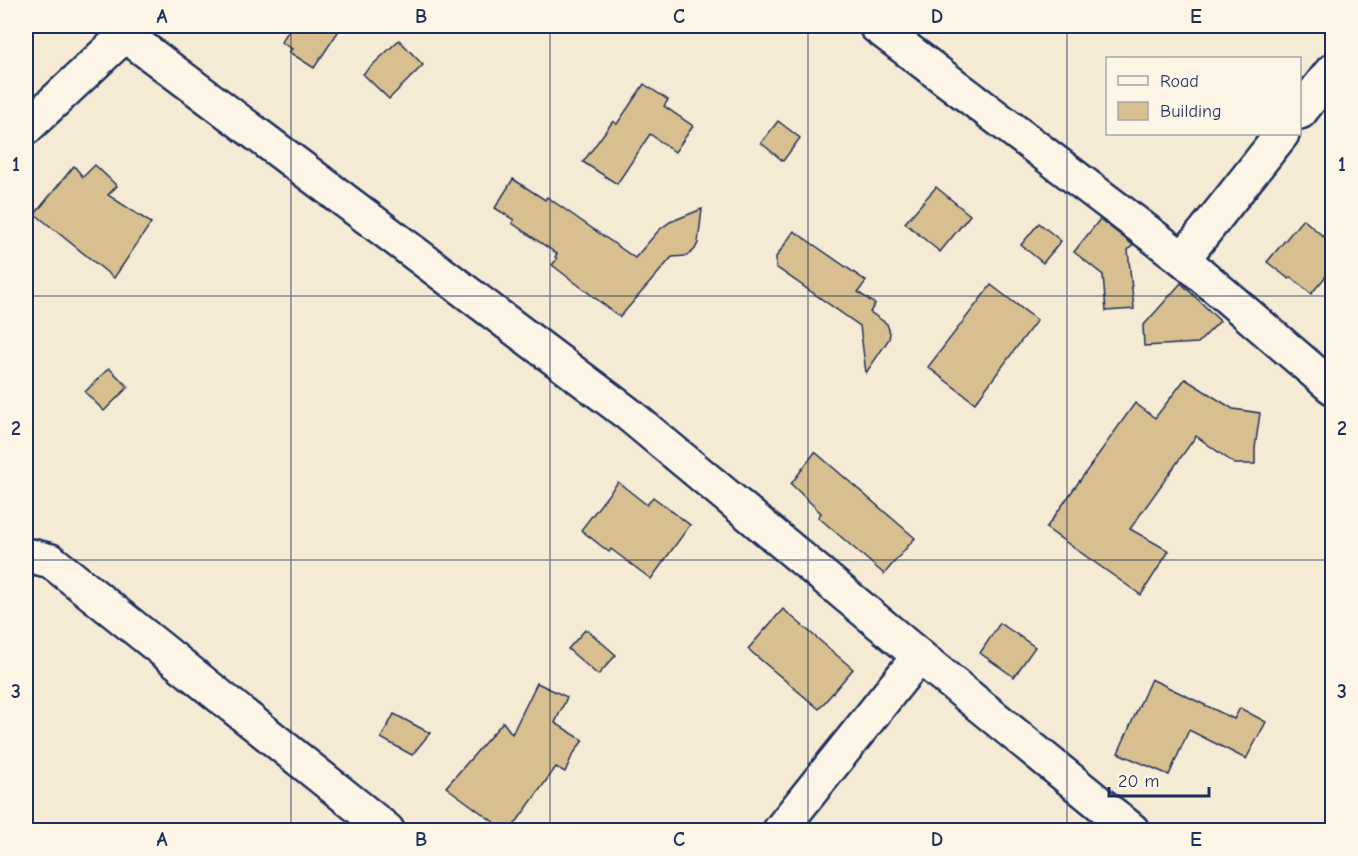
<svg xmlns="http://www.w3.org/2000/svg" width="1358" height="856" viewBox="0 0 1358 856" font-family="'Comic Neue',sans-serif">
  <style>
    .building { fill: #d8bf8f; stroke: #1b2f5e; stroke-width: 1.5 }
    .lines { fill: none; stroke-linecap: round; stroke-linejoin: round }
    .minor-casing { stroke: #1b2f5e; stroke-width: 38 }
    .minor { stroke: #fcf5e5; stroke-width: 33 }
    .grid { fill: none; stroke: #1b2f5e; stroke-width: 1.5; stroke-opacity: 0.55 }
    .neatline { fill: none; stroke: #1b2f5e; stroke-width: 2 }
    .grid-label { font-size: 20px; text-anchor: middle; font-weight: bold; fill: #1b2f5e }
  </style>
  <rect width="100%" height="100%" fill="#f5ead4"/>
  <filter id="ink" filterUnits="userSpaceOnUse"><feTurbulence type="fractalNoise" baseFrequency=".0167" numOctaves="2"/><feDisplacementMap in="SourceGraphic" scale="12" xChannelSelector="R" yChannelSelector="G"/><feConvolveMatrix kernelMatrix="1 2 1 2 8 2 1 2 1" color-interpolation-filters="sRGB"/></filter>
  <g filter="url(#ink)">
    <g class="building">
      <polygon points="292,26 342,26 314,68 289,52 292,49 281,42"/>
      <polygon points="399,40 423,65 389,99 363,74"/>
      <polygon points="644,84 668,100 664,106 693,126 675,152 650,134 617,184 583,162 613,121 617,124"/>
      <polygon points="778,121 800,138 783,161 761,143"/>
      <polygon points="95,165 117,186 108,195 151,223 114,278 35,214 74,166 83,177"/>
      <polygon points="513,179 545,200 547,197 635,258 659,230 670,222 702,209 698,243 695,249 691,253 685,256 672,257 620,317 552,265 557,259 555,257 557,254 512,223 514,220 495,208"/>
      <polygon points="936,187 970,215 940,252 905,223"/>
      <polygon points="1100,219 1133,245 1128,250 1134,309 1106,311 1103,275 1074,252"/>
      <polygon points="1303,219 1332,244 1332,269 1311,294 1291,277 1289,279 1267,262"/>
      <polygon points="1039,223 1061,241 1043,263 1021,245"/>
      <polygon points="794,231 866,281 858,292 875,304 870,312 887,324 890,333 889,339 866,373 860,326 776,267 776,257"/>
      <polygon points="1181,283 1220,321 1198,343 1144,346 1143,326"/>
      <polygon points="991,285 1037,320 975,403 928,367"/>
      <polygon points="109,368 128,387 104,411 85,392"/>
      <polygon points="1185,379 1233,409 1260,413 1255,448 1255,464 1235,464 1196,436 1130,529 1169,551 1141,595 1046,528 1135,403 1155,418"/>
      <polygon points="815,452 915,538 884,574 818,517 821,513 791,484"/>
      <polygon points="618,482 647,505 653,497 690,525 651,579 611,549 609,552 581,530"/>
      <polygon points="783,609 853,669 819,709 748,649"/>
      <polygon points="1000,623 1035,647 1014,677 980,653"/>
      <polygon points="586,629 616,655 598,675 568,649"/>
      <polygon points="1151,679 1234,719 1240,708 1266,722 1246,759 1189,730 1169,775 1118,753"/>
      <polygon points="537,683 567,697 555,723 583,740 572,756 565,772 556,767 510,831 506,831 446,787 503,722 512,734"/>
      <polygon points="394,714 430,733 412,755 381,738"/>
    </g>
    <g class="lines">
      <defs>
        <g id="minor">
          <polyline points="133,26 125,35 627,413 919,656 1132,830"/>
          <polyline points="876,26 1183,259 1332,387"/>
          <polyline points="1300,112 1332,71"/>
          <polyline points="26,128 125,35"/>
          <polyline points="1183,259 1282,134"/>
          <polyline points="26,556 31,556 51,561 387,830"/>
          <polyline points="780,830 919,656"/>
        </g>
      </defs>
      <use href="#minor" class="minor-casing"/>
      <use href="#minor" class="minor"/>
    </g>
  </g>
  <path class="grid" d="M291,26V830M550,26V830M808,26V830M1067,26V830M26,296H1332M26,560H1332"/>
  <rect width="1358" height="856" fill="none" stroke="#fcf5e5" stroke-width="66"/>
  <rect x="1106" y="57" width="195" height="78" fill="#fcf5e5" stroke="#a2a6af" stroke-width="1.5"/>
  <rect x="1118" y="76" width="30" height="9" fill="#fcf5e5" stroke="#a2a6af" stroke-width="1.5"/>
  <text x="1160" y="87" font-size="18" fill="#1b2f5e">Road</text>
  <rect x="1118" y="102" width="30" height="18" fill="#d8bf8f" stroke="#a2a6af" stroke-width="1.5"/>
  <text x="1160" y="117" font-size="18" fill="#1b2f5e">Building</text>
  <path d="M1109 787v9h100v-9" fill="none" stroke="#1b2f5e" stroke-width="3"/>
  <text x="1118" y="787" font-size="18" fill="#1b2f5e" stroke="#fcf5e5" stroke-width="4.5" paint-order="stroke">20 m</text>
  <rect x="33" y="33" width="1292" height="790" class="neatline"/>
  <g class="grid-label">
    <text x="162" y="23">A</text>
    <text x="421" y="23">B</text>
    <text x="679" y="23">C</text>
    <text x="937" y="23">D</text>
    <text x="1196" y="23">E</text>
    <text x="16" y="171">1</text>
    <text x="1342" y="171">1</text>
    <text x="16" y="435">2</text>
    <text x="1342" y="435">2</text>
    <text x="16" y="698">3</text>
    <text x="1342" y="698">3</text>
    <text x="162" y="846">A</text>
    <text x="421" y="846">B</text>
    <text x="679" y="846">C</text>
    <text x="937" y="846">D</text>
    <text x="1196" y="846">E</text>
  </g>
</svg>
